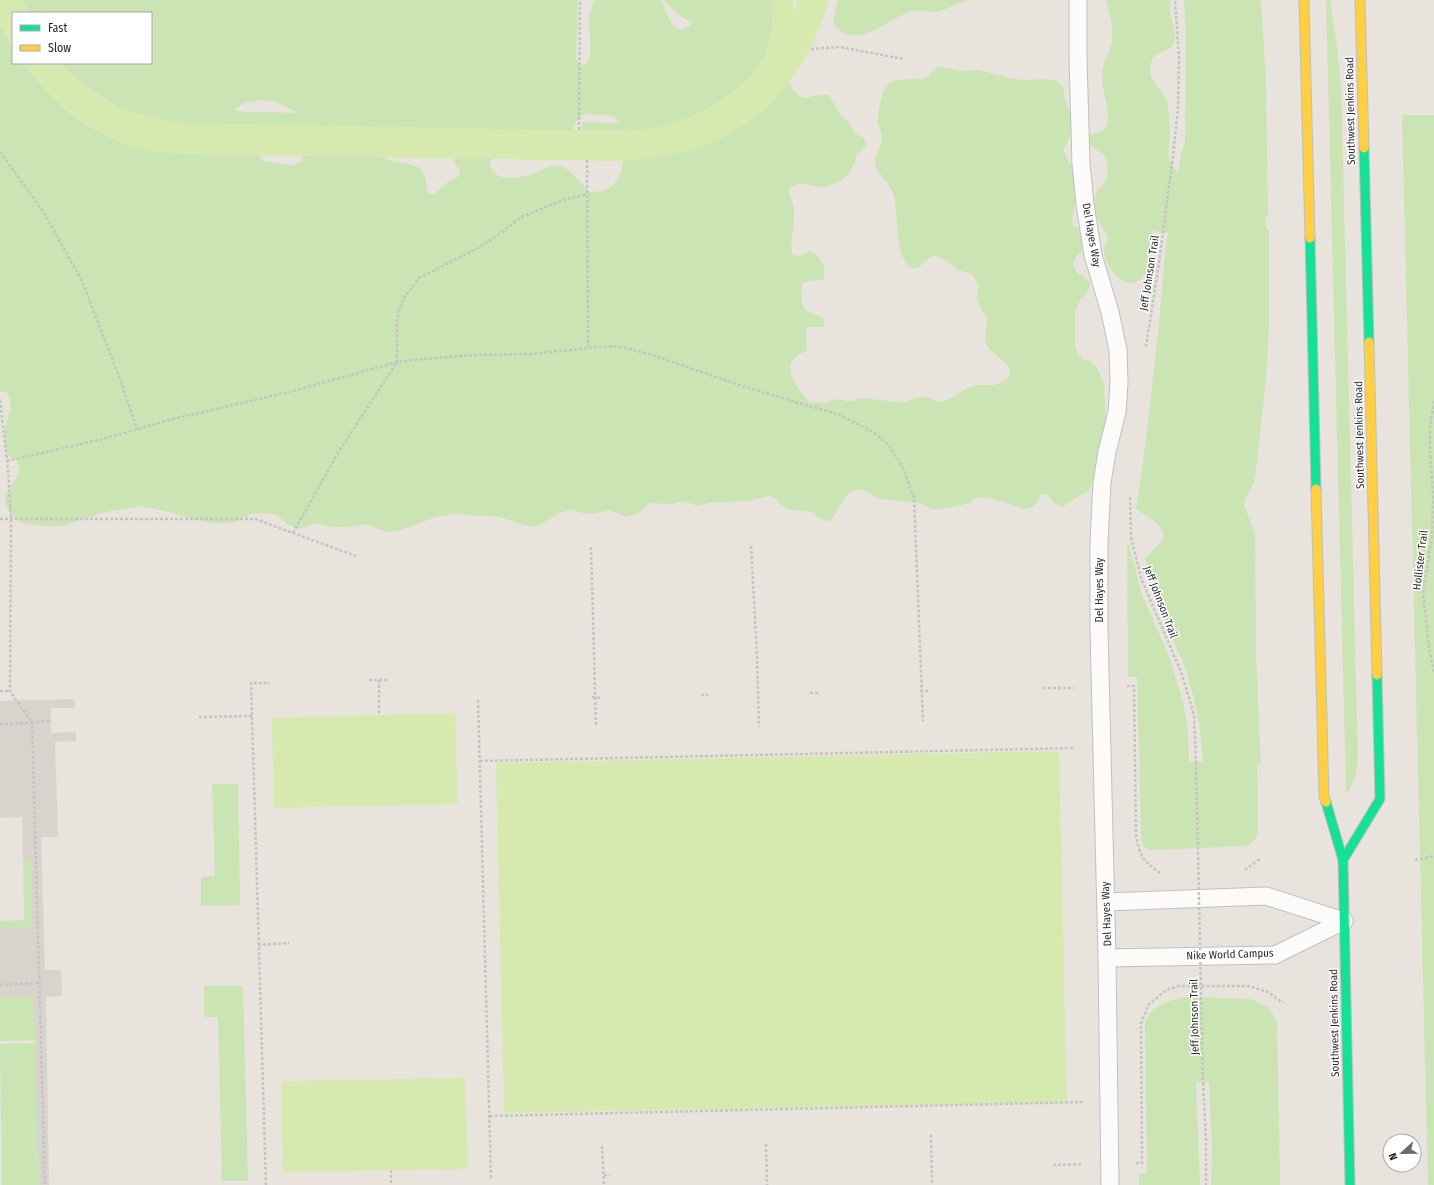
<svg xmlns="http://www.w3.org/2000/svg" width="1434" height="1185" viewBox="0 0 1434 1185" font-family="'Fira Sans Condensed',sans-serif">
  <style>
    .green { fill: #cae5b3; fill-rule: evenodd }
    .pitch { fill: #d6eab0 }
    .plaza { fill: #d8d3cd }
    .lines { fill: none; stroke-linecap: round; stroke-linejoin: round }
    .lane-casing { stroke: #c1bfbf; stroke-width: 19 }
    .fast-casing { stroke: #c1bfbf; stroke-width: 11 }
    .slow-casing { stroke: #c1bfbf; stroke-width: 11 }
    .path { stroke: #c4c4c3; stroke-width: 2.5; stroke-dasharray: 3 2; stroke-linecap: butt }
    .lane { stroke: #fcfbfa; stroke-width: 17 }
    .fast { stroke: #16e098; stroke-width: 9 }
    .slow { stroke: #ffcf43; stroke-width: 9 }
    .path-bridge { stroke: #c4c4c3; stroke-width: 2.5; stroke-dasharray: 3 2; stroke-linecap: butt }
    .labels { text-anchor: middle; stroke-width: 3; stroke-linejoin: round; paint-order: stroke }
    .street-label { font-size: 11px; fill: #292929; stroke: #fff }
  </style>
  <rect width="100%" height="100%" fill="#e8e3dd"/>
  <g class="green">
    <path d="M23,0H578L576,59L581,65C597,65 588,32 589,22C590,15 591,6 595,0H661C668,14 673,43 693,22C681,19 672,8 663,0H773C772,40 771,64 736,89L787,80L797,95L805,98L818,95H829L839,113L848,122L854,132L864,138L866,146L861,151L857,153C853,169 850,177 834,184C831,185 828,186 825,187C811,187 801,179 789,189C789,197 793,202 794,210C796,225 789,239 792,254L797,256L811,251C822,258 828,268 823,280C816,281 809,280 803,283C800,294 800,302 806,311L821,316L824,320V327H806L807,351C776,361 795,385 809,402L827,403L832,400L839,399L846,401H853L858,398H864L905,403L912,399L924,396L940,402L954,397L965,389L977,385H994L1005,381L1011,374L1008,365L991,351L985,342L987,319L982,311L977,299L978,285L972,274L958,270L947,261L936,256L930,257L918,268C916,268 914,269 912,268C894,261 899,210 893,193C889,183 877,172 875,165C874,155 882,147 882,138C882,133 879,128 878,123C877,116 881,97 884,90C892,75 910,81 923,78C929,77 935,69 940,66L960,71L979,70L1009,78L1024,80L1044,79L1057,81L1063,87L1065,101L1070,111L1074,124L1071,135L1063,150L1074,171L1075,205L1072,218L1073,226L1079,228L1086,234L1085,248C1077,253 1069,264 1077,272C1080,275 1080,274 1083,276C1086,277 1088,281 1090,283L1088,292L1080,300L1075,312V347L1078,355L1085,360L1092,362L1099,371L1104,385L1108,465L1088,491L1062,507L1055,504L1047,494L1041,495L1033,507L1025,509L989,498H975L969,503L954,507L938,509H931L921,503L880,499L863,490H854L846,496L831,521C822,521 819,518 813,512L787,509L781,505L775,498L769,496L747,501L708,503L698,506L684,501L672,504L650,503L640,512L626,517L609,510L593,514L581,513L572,509L559,513L544,523L533,527L520,524L500,517L454,514L436,517L400,530L389,532L377,529L368,524L348,527H330L315,523L300,529L286,524L278,515L264,513L252,514L235,522L217,524L192,519L165,511L141,506L106,512L61,526H40L22,523L10,514L5,501L6,493L14,482L20,469L16,460L8,455C6,447 4,438 5,429C7,416 16,404 6,392H0V20L13,34V63H25C37,77 49,92 62,106C78,122 107,137 128,145L252,149L264,161L292,166L302,161L307,144L198,134L141,114L130,118L107,100L91,90L76,78L69,77L61,63H151V13H28ZM261,100L276,102L298,113L233,111L244,103ZM588,114L613,116L620,123L582,122V130L625,131C624,145 625,174 613,185C607,191 598,192 590,192C582,185 570,168 560,166C552,164 544,169 537,172C523,177 493,186 490,163C490,158 494,151 495,146L574,130L575,122L581,116ZM381,155L453,157L456,165L460,170L459,176L448,182L435,194L428,193C426,187 426,179 424,174C417,161 404,165 392,161C388,160 384,157 381,155Z"/>
    <path d="M838,0H973C966,1 960,3 955,5C949,7 944,11 937,12C928,13 919,9 910,12C885,19 856,54 833,23Z"/>
    <path d="M1106,0H1171C1166,14 1177,25 1175,39C1173,57 1151,45 1150,69C1150,83 1163,89 1167,101C1168,104 1168,108 1168,110C1169,117 1170,125 1170,132C1170,140 1168,149 1169,157C1170,163 1175,168 1178,173L1181,154L1185,143L1186,37L1184,0H1261L1266,83L1268,217H1265L1266,229L1269,230V327L1266,379L1256,471L1254,482L1245,499L1244,505L1255,534L1256,654L1261,764L1257,765L1258,830C1256,840 1254,843 1244,846L1151,850C1142,848 1142,843 1141,835L1137,677H1128L1127,545L1129,544L1142,595L1169,656L1183,701L1188,732L1189,762H1203L1200,730L1194,698L1184,665L1171,635L1145,558L1163,540C1167,525 1146,516 1136,509C1147,440 1154,371 1161,302C1163,279 1164,255 1168,232L1161,233L1154,230C1141,243 1161,265 1139,280C1123,291 1106,267 1104,253C1103,247 1109,241 1107,235C1106,233 1103,230 1102,227C1098,220 1094,213 1095,204C1095,201 1095,195 1097,192C1099,187 1106,184 1107,177C1109,171 1107,163 1105,156L1090,145L1086,140L1087,135L1101,132L1106,128C1112,111 1102,94 1102,76C1102,60 1111,53 1112,40C1114,27 1109,13 1106,0Z"/>
    <polygon points="1326,0 1330,0 1336,39 1341,85 1358,761 1356,775 1349,791 1347,792 1346,790"/>
    <polygon points="1402,115 1434,115 1434,1185 1428,1185"/>
    <polygon points="212,784 238,784 240,905 201,906 201,877 215,876"/>
    <polygon points="23,860 31,860 32,927 0,928 0,921 24,920"/>
    <polygon points="204,986 243,986 248,1181 222,1181 218,1017 204,1017"/>
    <polygon points="34,997 36,1040 0,1041 0,998"/>
    <path d="M1185,997L1251,999L1268,1007L1277,1021L1280,1185H1211L1212,1149L1209,1082L1196,1083L1200,1185H1139V1173H1147L1145,1024C1149,1006 1169,1000 1185,997Z"/>
    <polygon points="36,1043 39,1185 2,1185 0,1044"/>
  </g>
  <g class="pitch">
    <polygon points="0,0 23,0 28,13 13,13 13,49 0,26"/>
    <path d="M773,0H793V15L798,0H829C809,67 771,120 704,146C677,156 648,158 620,161L182,154C170,153 157,153 145,150C95,138 53,103 22,63H61C74,78 101,100 120,108C140,115 161,119 183,123C289,125 396,127 503,129C533,130 563,130 593,130C615,131 639,132 660,127C697,119 755,87 767,50C773,33 772,17 773,0Z"/>
    <polygon points="455,713 458,804 274,808 272,718"/>
    <polygon points="1059,751 1067,1102 504,1113 496,763"/>
    <polygon points="465,1078 468,1169 283,1172 281,1081"/>
  </g>
  <polygon class="plaza" points="75,699 75,708 51,708 51,733 76,732 76,741 55,742 58,837 41,837 45,970 61,970 62,996 46,997 49,1185 39,1185 34,997 0,998 0,928 32,927 31,860 23,860 22,817 0,818 0,701"/>
  <g class="lines">
    <defs>
      <g id="lane">
        <polyline points="1078,0 1078,58 1081,164 1085,204 1093,255 1110,312 1118,350 1119,383 1117,412 1107,452 1102,483 1099,542 1099,630 1107,958 1110,1185"/>
        <polyline points="1106,902 1266,896 1344,921"/>
        <polyline points="1107,958 1275,955 1344,921"/>
      </g>
      <g id="fast">
        <polyline points="1364,148 1369,342"/>
        <polyline points="1310,238 1316,489"/>
        <polyline points="1326,802 1343,860 1350,1185"/>
        <polyline points="1343,860 1380,799 1377,675"/>
      </g>
      <g id="slow">
        <polyline points="1304,0 1310,238"/>
        <polyline points="1360,0 1364,148"/>
        <polyline points="1369,342 1377,675"/>
        <polyline points="1316,489 1324,797 1326,802"/>
      </g>
    </defs>
    <use href="#lane" class="lane-casing"/>
    <use href="#fast" class="fast-casing"/>
    <use href="#slow" class="slow-casing"/>
    <g class="path">
      <polyline points="811,49 840,47 904,59"/>
      <polyline points="579,130 580,0"/>
      <polyline points="0,152 43,211 82,281 121,382 137,429"/>
      <polyline points="587,160 588,347"/>
      <polyline points="1146,347 1159,263 1173,156 1178,109 1179,58 1175,0"/>
      <polyline points="0,400 8,469 11,519 10,691 32,723 51,720"/>
      <polyline points="1434,401 1430,428 1430,452 1433,496 1432,536 1423,592 1428,641 1434,673"/>
      <polyline points="7,461 103,439 173,419 293,391 397,362 424,359 476,355 530,354 608,346 627,348 655,356 742,386 840,415 873,432 889,445 903,468 914,498 923,721"/>
      <polyline points="1130,497 1131,537 1141,578 1181,672 1190,701 1194,715 1196,762"/>
      <polyline points="0,519 255,519 356,556"/>
      <polyline points="293,533 338,453 397,362 397,318 403,299 419,278 480,247 501,233 521,217 563,200 587,194"/>
      <polyline points="751,546 757,656 759,727"/>
      <polyline points="591,547 596,727"/>
      <polyline points="369,680 388,680"/>
      <polyline points="379,680 379,715"/>
      <path d="M1127,686H1134L1136,835C1139,855 1143,861 1160,873"/>
      <polyline points="1043,688 1074,688"/>
      <polyline points="0,691 10,691"/>
      <polyline points="920,691 928,691"/>
      <polyline points="810,693 818,693"/>
      <polyline points="701,695 708,695"/>
      <polyline points="592,697 600,698"/>
      <polyline points="478,700 491,1178"/>
      <polyline points="199,717 252,716"/>
      <polyline points="0,724 32,723 45,1185"/>
      <polyline points="480,761 1075,748"/>
      <polyline points="1415,860 1434,856"/>
      <polyline points="1245,870 1260,859"/>
      <polyline points="258,945 289,943"/>
      <polyline points="0,985 39,983"/>
      <polyline points="1203,1083 1206,1140 1206,1185"/>
      <polyline points="490,1116 1083,1102"/>
      <polyline points="931,1135 932,1185"/>
      <polyline points="766,1144 767,1185"/>
      <polyline points="602,1146 604,1185"/>
      <polyline points="1136,1163 1142,1163 1141,1023 1149,1004 1166,990 1179,986 1248,986 1268,992 1283,1003"/>
      <polyline points="1053,1165 1083,1164"/>
      <polyline points="391,1170 391,1185"/>
      <polyline points="604,1175 610,1175"/>
      <polyline points="266,1185 251,683 270,683"/>
    </g>
    <use href="#lane" class="lane"/>
    <use href="#fast" class="fast"/>
    <use href="#slow" class="slow"/>
    <polyline class="path-bridge" points="1196,762 1203,1083"/>
  </g>
  <g class="labels">
    <g class="street-label">
      <text transform="translate(1350 111) rotate(-91)" y="4">Southwest Jenkins Road</text>
      <text transform="translate(1092 235) rotate(80)" y="4">Del Hayes Way</text>
      <text transform="translate(1149 273) rotate(-81)" y="4">Jeff Johnson Trail</text>
      <text transform="translate(1359 435) rotate(-91)" y="4">Southwest Jenkins Road</text>
      <text transform="translate(1420 560) rotate(-83)" y="4">Hollister Trail</text>
      <text transform="translate(1099 590) rotate(-90)" y="4">Del Hayes Way</text>
      <text transform="translate(1161 602) rotate(69)" y="4">Jeff Johnson Trail</text>
      <text transform="translate(1106 914) rotate(-92)" y="4">Del Hayes Way</text>
      <text transform="translate(1230 954) rotate(-2)" y="4">Nike World Campus</text>
      <text transform="translate(1194 1017) rotate(-91)" y="4">Jeff Johnson Trail</text>
      <text transform="translate(1334 1023) rotate(-91)" y="4">Southwest Jenkins Road</text>
    </g>
  </g>
  <rect x="12" y="12" width="140" height="52" fill="#ffffff" stroke="#a9a9a9"/>
  <rect x="20" y="25" width="20" height="6" fill="#16e098" stroke="#a9a9a9"/>
  <text x="48" y="32" font-size="12" fill="#292929">Fast</text>
  <rect x="20" y="45" width="20" height="6" fill="#ffcf43" stroke="#a9a9a9"/>
  <text x="48" y="52" font-size="12" fill="#292929">Slow</text>
  <g transform="translate(1402 1153) rotate(248)"><circle r="19" fill="#ffffff" stroke="#a9a9a9"/>
  <path d="M0-3L7 15L0 10L-7 15Z" fill="#6c6a68"/>
  <text y="-6" font-size="11" font-weight="bold" text-anchor="middle" fill="#292929">N</text>
  </g>
</svg>
